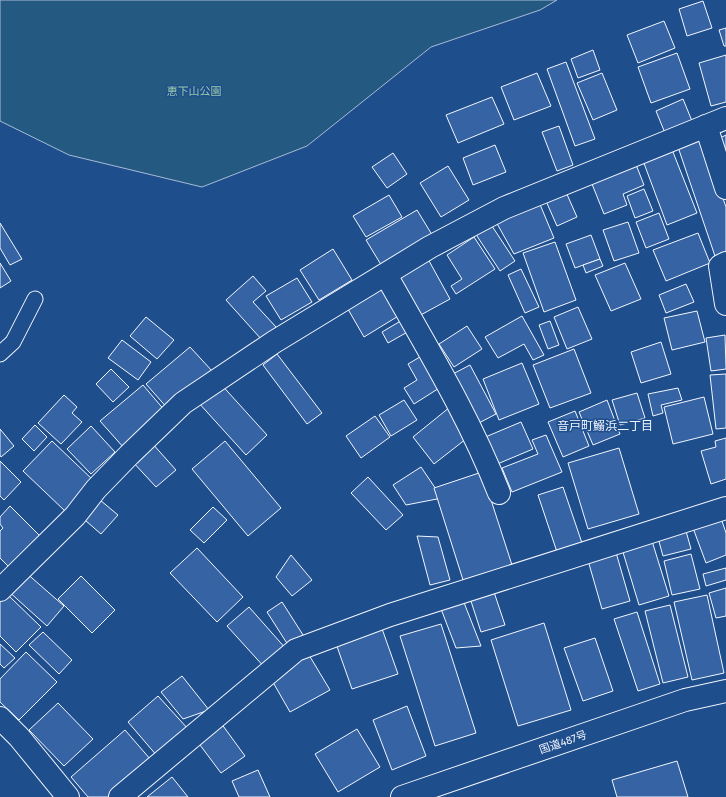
<svg xmlns="http://www.w3.org/2000/svg" width="726" height="797" viewBox="0 0 726 797" font-family="'Fira Sans','Noto Sans JP',sans-serif">
  <style>
    .green { fill: #245a82; stroke: #a8bbd7 }
    .building { fill: #3563a3; stroke: #f2f6ff }
    .lines { fill: none; stroke-linecap: round; stroke-linejoin: round }
    .service-casing { stroke: #f2f6ff; stroke-width: 17 }
    .minor-casing { stroke: #f2f6ff; stroke-width: 24 }
    .trunk-casing { stroke: #f2f6ff; stroke-width: 24 }
    .service { stroke: #1f4e8c; stroke-width: 15 }
    .minor { stroke: #1f4e8c; stroke-width: 22 }
    .trunk { stroke: #1f4e8c; stroke-width: 22 }
    .labels { text-anchor: middle; stroke-width: 3; stroke-linejoin: round; paint-order: stroke }
    .park-label { font-size: 11px; fill: #97c8a6; stroke: #1f4e8c }
    .street-label { font-size: 11px; fill: #f2f6ff; stroke: #1f4e8c }
    .neighbourhood-label { font-size: 12px; fill: #f2f6ff; stroke: #1f4e8c }
  </style>
  <rect width="100%" height="100%" fill="#1f4e8c"/>
  <polygon class="green" points="0,0 557,0 540,10 431,47 307,146 202,187 69,155 0,121"/>
  <g class="building">
    <polygon points="703,1 712,28 687,36 679,9"/>
    <polygon points="664,21 675,48 638,63 627,35"/>
    <polygon points="726,28 726,46 724,46 719,30"/>
    <polygon points="593,50 600,70 578,78 571,59"/>
    <polygon points="677,53 690,89 651,103 638,67"/>
    <polygon points="726,55 726,102 711,106 699,63"/>
    <polygon points="566,62 595,139 575,146 547,69"/>
    <polygon points="537,73 551,106 514,120 501,87"/>
    <polygon points="602,73 617,110 593,120 577,83"/>
    <polygon points="492,97 504,124 458,143 446,115"/>
    <polygon points="683,99 692,121 665,133 656,111"/>
    <polygon points="559,126 573,165 557,171 542,132"/>
    <polygon points="726,135 726,153 720,138"/>
    <polygon points="702,139 726,207 726,256 716,259 678,147"/>
    <polygon points="495,145 506,172 473,185 463,158"/>
    <polygon points="671,147 697,213 667,225 642,158"/>
    <polygon points="393,153 407,174 387,188 372,167"/>
    <polygon points="635,162 644,185 623,194 627,205 604,214 590,179"/>
    <polygon points="448,166 469,200 441,217 420,183"/>
    <polygon points="644,189 653,211 635,218 627,196"/>
    <polygon points="566,192 577,217 557,226 546,201"/>
    <polygon points="389,195 402,217 366,237 353,216"/>
    <polygon points="539,202 554,238 514,254 495,220"/>
    <polygon points="417,210 434,238 383,268 366,240"/>
    <polygon points="659,213 669,239 646,248 636,222"/>
    <polygon points="628,222 639,253 614,261 603,230"/>
    <polygon points="0,223 22,259 10,265 0,248"/>
    <polygon points="490,223 515,261 500,271 475,233"/>
    <polygon points="698,233 710,263 666,281 653,250"/>
    <polygon points="591,235 600,259 575,268 566,244"/>
    <polygon points="474,237 495,269 456,294 451,286 462,279 447,255"/>
    <polygon points="555,242 576,300 544,312 523,253"/>
    <polygon points="333,249 352,280 319,300 300,270"/>
    <polygon points="428,259 450,299 417,317 395,278"/>
    <polygon points="600,259 603,266 586,273 583,265"/>
    <polygon points="0,263 11,281 0,288"/>
    <polygon points="625,263 641,299 611,311 595,275"/>
    <polygon points="521,269 539,307 525,313 508,275"/>
    <polygon points="253,276 266,291 253,302 276,327 262,340 226,300"/>
    <polygon points="297,278 312,302 281,320 266,296"/>
    <polygon points="381,283 400,315 364,337 345,304"/>
    <polygon points="686,284 694,302 666,313 659,295"/>
    <polygon points="578,307 592,339 567,349 554,317"/>
    <polygon points="697,311 705,342 672,350 664,318"/>
    <polygon points="522,316 544,355 533,360 524,344 498,358 485,337"/>
    <polygon points="146,317 174,340 157,359 130,336"/>
    <polygon points="404,319 411,330 388,343 382,332"/>
    <polygon points="550,321 559,345 548,349 539,325"/>
    <polygon points="467,326 482,349 454,367 439,344"/>
    <polygon points="725,335 726,369 711,371 706,338"/>
    <polygon points="122,340 151,362 138,380 108,358"/>
    <polygon points="661,342 671,374 641,383 631,352"/>
    <polygon points="190,347 213,372 169,410 146,384"/>
    <polygon points="574,349 591,393 550,408 533,365"/>
    <polygon points="277,354 322,413 307,424 263,365"/>
    <polygon points="425,354 444,385 414,404 404,388 417,380 408,364"/>
    <polygon points="522,363 539,404 499,420 483,379"/>
    <polygon points="470,365 496,414 475,425 449,376"/>
    <polygon points="111,369 129,387 113,402 96,384"/>
    <polygon points="726,374 726,428 716,429 710,375"/>
    <polygon points="218,381 267,435 246,455 197,401"/>
    <polygon points="143,385 166,412 124,448 100,421"/>
    <polygon points="678,388 682,400 661,405 663,413 653,416 648,394"/>
    <polygon points="637,393 645,418 620,425 612,400"/>
    <polygon points="64,395 77,407 72,413 82,422 61,444 38,423"/>
    <polygon points="704,397 713,434 673,444 664,407"/>
    <polygon points="404,400 417,420 391,436 379,415"/>
    <polygon points="607,400 620,434 593,445 579,412"/>
    <polygon points="450,407 471,435 434,464 413,437"/>
    <polygon points="575,411 589,446 563,457 548,422"/>
    <polygon points="375,416 390,437 361,458 346,436"/>
    <polygon points="521,422 533,449 495,465 483,438"/>
    <polygon points="35,425 47,437 34,451 22,439"/>
    <polygon points="91,426 115,452 91,474 67,449"/>
    <polygon points="0,429 14,446 1,457 0,455"/>
    <polygon points="546,435 562,472 512,492 502,468 538,454 532,440"/>
    <polygon points="726,438 726,479 711,484 701,451 716,447 715,441"/>
    <polygon points="52,441 94,481 65,511 23,471"/>
    <polygon points="225,441 281,508 248,536 192,469"/>
    <polygon points="151,442 176,470 156,487 131,460"/>
    <polygon points="619,448 639,514 588,529 568,463"/>
    <polygon points="0,461 21,482 4,500 0,496"/>
    <polygon points="421,467 442,498 406,505 393,485"/>
    <polygon points="482,472 512,565 463,580 434,488"/>
    <polygon points="368,477 403,515 386,530 351,493"/>
    <polygon points="563,487 583,546 558,555 538,495"/>
    <polygon points="94,495 118,515 101,534 78,514"/>
    <polygon points="10,506 44,540 13,571 0,558 0,531 3,528 0,524 0,517"/>
    <polygon points="213,507 227,520 204,543 190,530"/>
    <polygon points="721,518 726,533 726,555 706,563 693,528"/>
    <polygon points="686,531 691,549 663,556 658,538"/>
    <polygon points="417,536 438,537 450,580 430,585"/>
    <polygon points="652,541 669,596 639,605 622,549"/>
    <polygon points="197,548 243,597 217,622 170,573"/>
    <polygon points="615,549 630,601 602,609 587,557"/>
    <polygon points="691,554 700,589 672,595 664,561"/>
    <polygon points="291,555 312,580 292,596 276,577"/>
    <polygon points="726,568 726,580 706,586 703,574"/>
    <polygon points="24,571 64,606 47,626 7,590"/>
    <polygon points="81,576 115,610 92,633 58,599"/>
    <polygon points="726,588 726,616 716,618 709,593"/>
    <polygon points="468,592 494,592 505,625 481,632"/>
    <polygon points="7,594 41,627 16,652 0,636 0,601"/>
    <polygon points="707,595 724,673 692,680 674,602"/>
    <polygon points="463,600 481,646 456,648 441,609"/>
    <polygon points="282,602 305,638 290,648 267,612"/>
    <polygon points="670,605 688,677 663,683 645,611"/>
    <polygon points="249,607 287,650 266,669 227,626"/>
    <polygon points="637,612 660,684 638,691 614,619"/>
    <polygon points="380,623 398,674 352,689 334,638"/>
    <polygon points="544,623 571,710 518,726 491,640"/>
    <polygon points="441,624 476,733 435,746 400,636"/>
    <polygon points="43,632 72,660 59,674 29,645"/>
    <polygon points="595,638 613,691 583,701 564,648"/>
    <polygon points="0,644 15,658 4,668 0,664"/>
    <polygon points="26,652 57,682 19,720 0,702 0,679"/>
    <polygon points="309,655 330,690 290,712 270,677"/>
    <polygon points="182,676 209,710 183,719 161,692"/>
    <polygon points="158,696 189,730 158,757 128,722"/>
    <polygon points="58,703 93,739 64,766 29,730"/>
    <polygon points="407,706 426,756 392,770 373,720"/>
    <polygon points="218,719 245,756 221,773 194,737"/>
    <polygon points="357,729 380,767 338,792 315,754"/>
    <polygon points="125,730 151,760 108,797 88,797 71,777"/>
    <polygon points="677,761 688,797 617,797 612,780"/>
    <polygon points="258,770 270,797 239,797 232,781"/>
    <polygon points="172,777 188,797 147,797"/>
  </g>
  <g class="lines">
    <defs>
      <polyline id="service" points="0,354 13,342 35,299"/>
      <g id="minor">
        <polyline points="706,126 726,188"/>
        <polyline points="726,263 720,266 726,304"/>
        <path d="M386,275C426,346 469,416 499,493"/>
        <polyline points="0,590 75,516 96,489 129,455 183,403 274,342 430,247 504,208 726,118"/>
        <polyline points="0,718 19,737 68,797"/>
        <polyline points="120,797 296,650 390,615 726,508"/>
      </g>
      <polyline id="trunk" points="402,797 685,700 726,691"/>
    </defs>
    <use href="#service" class="service-casing"/>
    <use href="#minor" class="minor-casing"/>
    <use href="#trunk" class="trunk-casing"/>
    <use href="#service" class="service"/>
    <use href="#minor" class="minor"/>
    <use href="#trunk" class="trunk"/>
  </g>
  <g class="labels">
    <g class="park-label">
      <text x="194" y="95">恵下山公園</text>
    </g>
    <g class="street-label">
      <text transform="translate(563 742) rotate(-19)" y="4">国道487号</text>
    </g>
    <g class="neighbourhood-label">
      <text x="605" y="430">音戸町鰯浜二丁目</text>
    </g>
  </g>
</svg>
